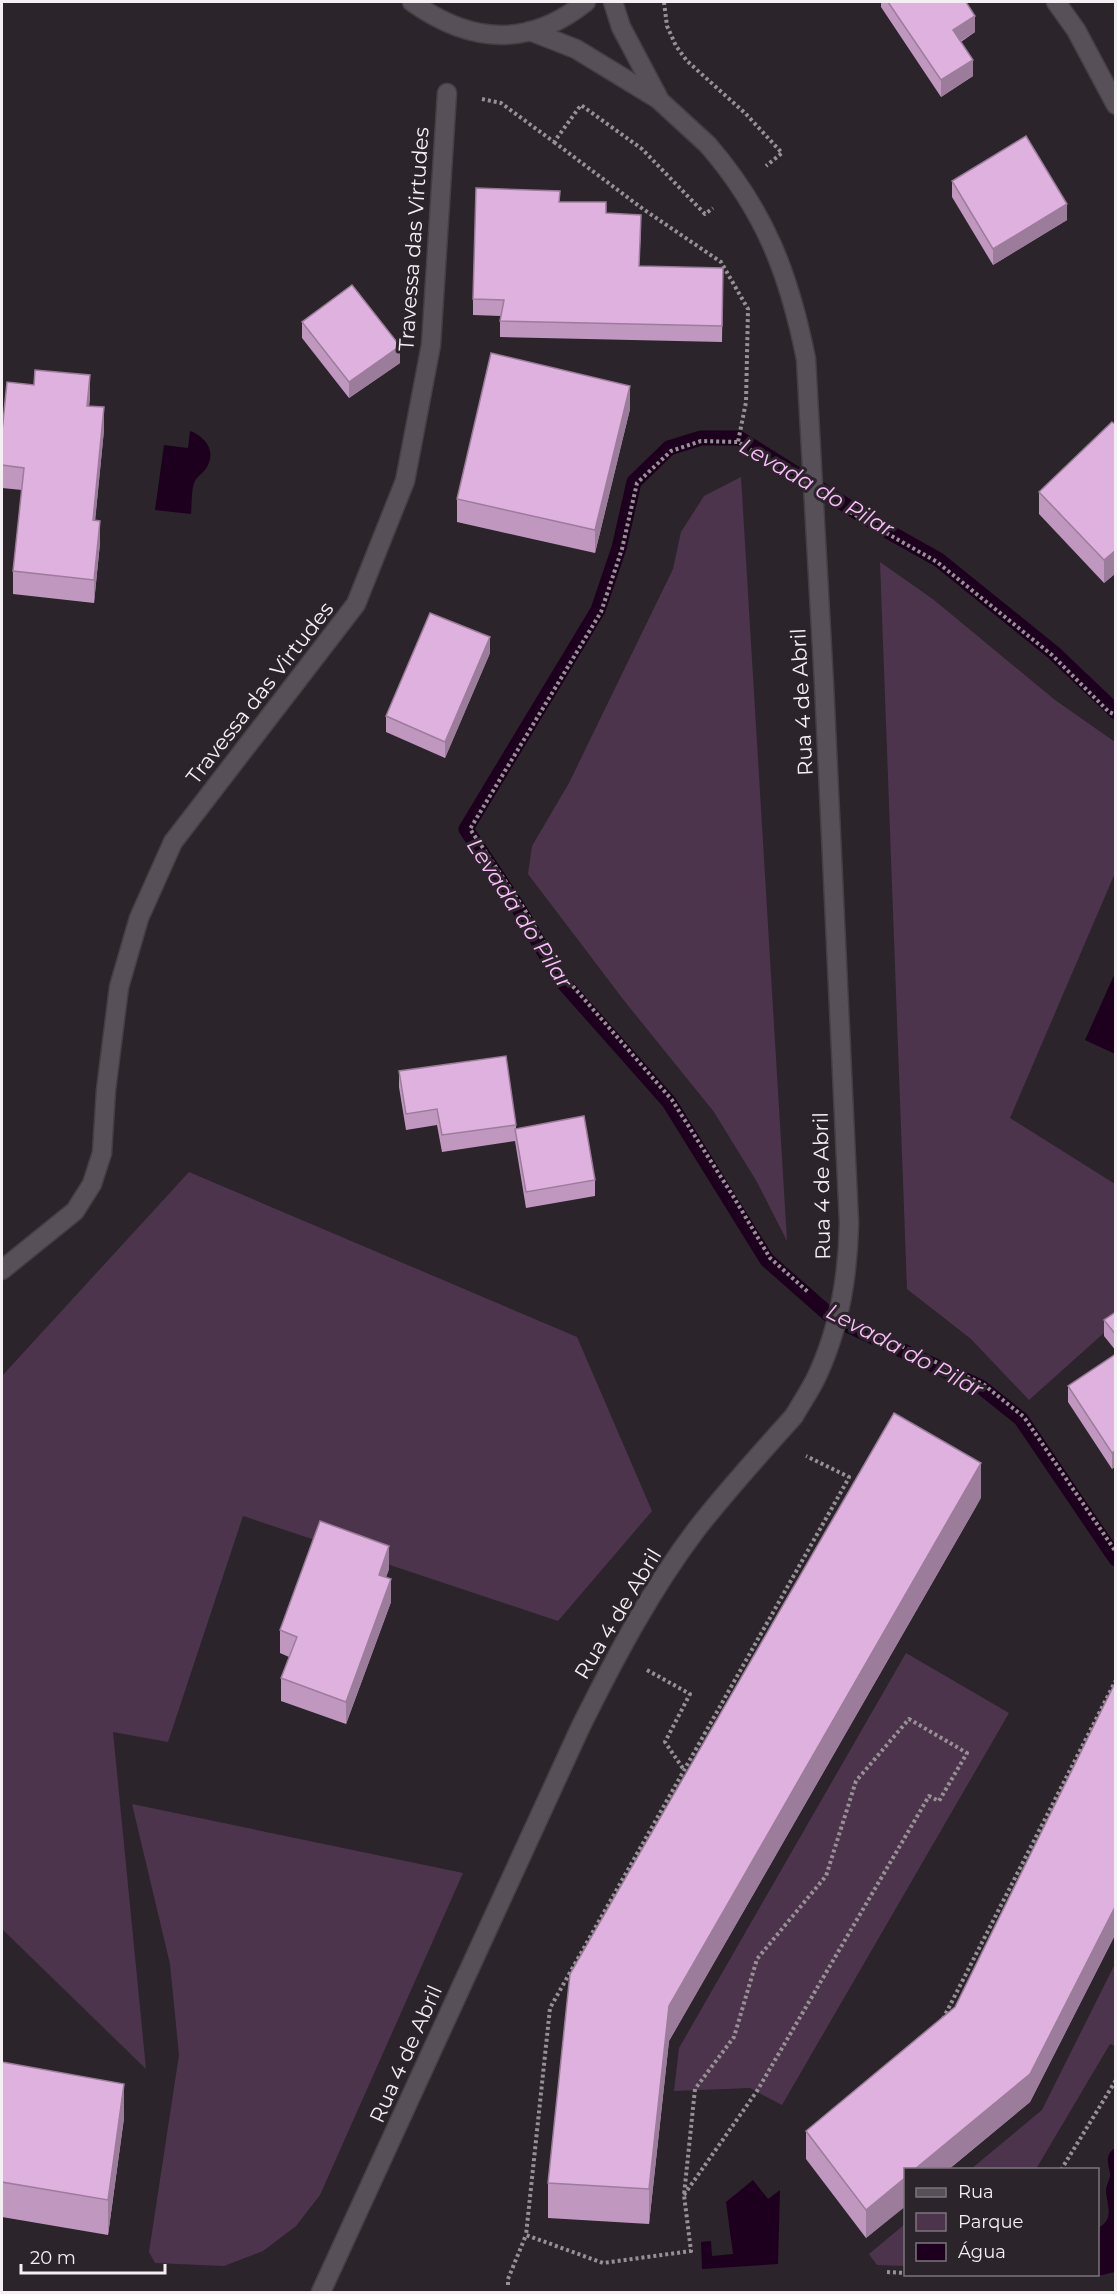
<svg xmlns="http://www.w3.org/2000/svg" width="1117" height="2294" viewBox="0 0 1117 2294" font-family="Montserrat,sans-serif">
  <style>
    .green { fill: #4d344d }
    .water { fill: #1d001e }
    .lines { fill: none; stroke-linecap: round; stroke-linejoin: round }
    .stream { stroke: #1d001e; stroke-width: 15 }
    .minor-casing { stroke: #443f44; stroke-width: 21 }
    .path { stroke: #979196; stroke-width: 4; stroke-dasharray: 3 3; stroke-linecap: butt }
    .minor { stroke: #585058; stroke-width: 18 }
    .minor-bridge-casing { stroke: #443f44; stroke-width: 21; stroke-linecap: butt }
    .minor-bridge { stroke: #585058; stroke-width: 18 }
    .wall { fill: #c098bf }
    .shaded-wall { fill: #9c7c9b }
    .building { fill: #dfb1de; stroke: #9c7c9b; stroke-width: 1.5 }
    .labels { text-anchor: middle; stroke-width: 6; stroke-linejoin: round; paint-order: stroke }
    .street-label { font-size: 21px; fill: #f4eff3; stroke: #2b242b }
    .water-label { font-size: 22px; font-style: italic; fill: #fdbcfb; stroke: #2b242b }
  </style>
  <rect width="100%" height="100%" fill="#2b242b"/>
  <g class="green">
    <polygon points="741,477 787,1241 757,1182 714,1112 626,1003 528,874 532,846 569,783 673,569 681,532 704,496"/>
    <polygon points="880,562 934,600 1055,700 1115,742 1115,873 1010,1118 1115,1184 1115,1323 1029,1400 971,1339 907,1289"/>
    <polygon points="189,1172 577,1337 652,1511 558,1621 243,1516 168,1742 113,1732 146,2069 2,1929 2,1376"/>
    <polygon points="906,1653 1009,1713 782,2105 750,2088 674,2091 679,2048"/>
    <polygon points="132,1804 463,1873 320,2195 296,2226 263,2251 224,2266 155,2263 149,2252 179,2055 170,1964"/>
    <polygon points="1115,1964 1115,2046 1110,2044 1036,2169 971,2169 1042,2110"/>
    <polygon points="905,2224 905,2266 877,2265 869,2254"/>
  </g>
  <g class="water">
    <path d="M190,431C206,437 216,451 207,467C204,473 197,476 195,481C191,489 192,505 191,514L155,510L164,445L188,448Z"/>
    <polygon points="1115,973 1116,1052 1115,1054 1085,1040"/>
    <path d="M1115,2148V2272L1102,2275H1086L1098,2274V2228C1115,2219 1107,2206 1106,2191C1106,2185 1111,2178 1110,2173C1108,2163 1105,2154 1115,2148Z"/>
    <polygon points="753,2180 768,2199 780,2190 778,2264 702,2269 701,2242 711,2241 712,2256 733,2254 726,2202"/>
  </g>
  <g class="lines">
    <polyline class="stream" points="1116,712 1054,653 939,560 882,528 739,438 701,438 669,448 634,482 619,548 598,610 466,829 519,909 560,979 669,1102 767,1260 834,1319 981,1387 1021,1419 1116,1559"/>
    <defs>
      <g id="minor">
        <path d="M412,2C471,44 528,48 586,2"/>
        <polyline points="613,2 621,27 658,97"/>
        <polyline points="1056,2 1076,30 1116,105"/>
        <polyline points="530,31 576,49 658,99 708,145"/>
        <polyline points="2,1270 75,1211 92,1184 102,1153 106,1090 119,987 139,918 173,842 356,604 405,481 431,345 447,93"/>
        <path d="M321,2292L581,1726C615,1658 650,1591 696,1530C727,1490 761,1453 794,1416"/>
      </g>
    </defs>
    <use href="#minor" class="minor-casing"/>
    <g class="path">
      <polyline points="664,2 667,26 676,46 687,61 745,113 782,153 766,166"/>
      <polyline points="482,99 501,103 554,142 581,105 642,149 705,214 713,208"/>
      <polyline points="554,142 643,209 721,262 748,309 746,402 738,442"/>
      <polyline points="778,467 738,442 701,441 671,451 637,483 622,549 601,612 470,829 523,907 564,976 672,1100 733,1196 770,1258 808,1292"/>
      <polyline points="850,512 937,562 1052,655 1109,712 1116,715"/>
      <polyline points="869,1331 983,1384 1024,1417 1116,1552"/>
      <polyline points="647,1670 690,1694 665,1742 684,1770"/>
      <polyline points="943,2019 1116,1680"/>
      <polyline points="1061,2170 1116,2080"/>
      <polyline points="684,2195 757,2091 929,1796 939,1801 967,1753 909,1719 856,1781 826,1876 757,1959 734,2037 695,2089 684,2195 691,2251 603,2263 526,2235 550,2008 846,1483 849,1477 806,1456"/>
      <polyline points="887,2272 906,2273"/>
      <polyline points="955,2274 988,2274"/>
      <polyline points="508,2285 508,2279 526,2235"/>
    </g>
    <use href="#minor" class="minor"/>
    <defs>
      <path id="minor-bridge" d="M708,145C765,211 789,274 806,359L824,684L849,1223C848,1276 840,1327 817,1376C811,1389 802,1402 794,1416"/>
    </defs>
    <use href="#minor-bridge" class="minor-bridge-casing"/>
    <use href="#minor-bridge" class="minor-bridge"/>
  </g>
  <g class="wall">
    <polygon points="881,2 966,2 975,32 961,42 973,76 941,97 881,7"/>
    <polygon points="952,181 1067,220 993,265 952,197"/>
    <polygon points="560,202 606,213 641,231 639,266 723,268 722,342 500,337 500,321 501,316 473,315 473,299"/>
    <polygon points="302,322 400,363 349,398 302,338"/>
    <polygon points="90,397 89,406 104,430 95,520 100,543 94,603 13,594 13,571 22,490 2,488 2,432"/>
    <polygon points="630,409 595,553 457,522 457,499"/>
    <polygon points="1116,425 1116,573 1104,583 1039,514 1039,492"/>
    <polygon points="490,653 445,758 386,732 386,716"/>
    <polygon points="399,1071 516,1125 516,1128 595,1180 595,1196 526,1208 515,1141 442,1152 437,1125 406,1130 399,1087"/>
    <polygon points="1116,1312 1116,1351 1104,1336 1104,1320"/>
    <polygon points="1116,1354 1116,1466 1112,1469 1068,1402 1068,1386"/>
    <polygon points="981,1498 669,2041 649,2224 548,2218 548,2183"/>
    <polygon points="389,1569 386,1577 391,1602 346,1724 281,1701 281,1678 289,1657 280,1653 280,1630"/>
    <polygon points="1116,1681 1116,1933 1030,2102 866,2238 806,2159 806,2131 955,2007"/>
    <polygon points="2,2062 124,2118 108,2235 2,2217"/>
  </g>
  <g class="shaded-wall">
    <polygon points="975,16 975,32 953,46 953,30"/>
    <polygon points="973,60 973,76 941,97 941,80"/>
    <polygon points="1067,204 1067,220 993,265 993,249"/>
    <polygon points="400,346 400,363 349,398 349,382"/>
    <polygon points="90,375 90,397 87,428 87,406"/>
    <polygon points="630,386 630,409 595,553 595,530"/>
    <polygon points="104,407 104,430 93,543 93,520"/>
    <polygon points="100,521 100,543 94,603 94,580"/>
    <polygon points="1116,550 1116,573 1104,583 1104,560"/>
    <polygon points="490,637 490,653 445,758 445,742"/>
    <polygon points="1116,1450 1116,1466 1112,1469 1112,1453"/>
    <polygon points="981,1463 981,1498 669,2041 649,2224 649,2189 669,2006"/>
    <polygon points="389,1546 389,1569 379,1598 379,1575"/>
    <polygon points="391,1579 391,1602 346,1724 346,1702"/>
    <polygon points="1116,1905 1116,1933 1030,2102 949,2169 915,2169"/>
    <polygon points="124,2084 124,2118 108,2235 108,2200"/>
    <polygon points="906,2177 906,2206 866,2238 866,2210"/>
  </g>
  <g class="building">
    <polygon points="888,2 966,2 975,16 953,30 973,60 941,80"/>
    <polygon points="1026,136 1067,204 993,249 952,181"/>
    <polygon points="476,188 560,191 559,202 606,202 606,213 641,215 639,266 723,268 722,326 500,321 504,300 473,299"/>
    <polygon points="352,285 400,346 349,382 302,322"/>
    <polygon points="491,353 630,386 595,530 457,499"/>
    <polygon points="35,370 90,375 87,406 104,407 93,520 100,521 94,580 13,571 24,468 2,465 2,432 7,382 34,385"/>
    <polygon points="1112,422 1116,425 1116,550 1104,560 1039,492"/>
    <polygon points="430,613 490,637 445,742 386,716"/>
    <polygon points="506,1056 516,1125 442,1135 437,1109 406,1114 399,1071"/>
    <polygon points="584,1116 595,1180 526,1192 515,1129"/>
    <polygon points="1116,1312 1116,1335 1104,1320"/>
    <polygon points="1116,1354 1116,1450 1112,1453 1068,1386"/>
    <polygon points="894,1413 981,1463 669,2006 649,2189 548,2183 570,1974"/>
    <polygon points="320,1521 389,1546 379,1575 391,1579 346,1702 281,1678 297,1637 280,1630"/>
    <polygon points="1116,1681 1116,1905 1030,2074 915,2169 906,2169 906,2177 866,2210 806,2131 955,2007"/>
    <polygon points="2,2062 124,2084 108,2200 2,2182"/>
  </g>
  <g class="labels">
    <g class="street-label">
      <text transform="translate(414 239) rotate(-86)" y="7">Travessa das Virtudes</text>
      <text transform="translate(260 693) rotate(-52)" y="7">Travessa das Virtudes</text>
      <text transform="translate(802 702) rotate(-93)" y="7">Rua 4 de Abril</text>
      <text transform="translate(822 1186) rotate(-91)" y="7">Rua 4 de Abril</text>
      <text transform="translate(618 1614) rotate(-59)" y="7">Rua 4 de Abril</text>
      <text transform="translate(406 2054) rotate(-66)" y="7">Rua 4 de Abril</text>
    </g>
    <g class="water-label">
      <text transform="translate(817 487) rotate(30)" y="8">Levada do Pilar</text>
      <text transform="translate(520 913) rotate(57)" y="8">Levada do Pilar</text>
      <text transform="translate(905 1350) rotate(28)" y="8">Levada do Pilar</text>
    </g>
  </g>
  <rect width="1117" height="2294" fill="none" stroke="#f4eff3" stroke-width="6"/>
  <rect x="904" y="2168" width="195" height="108" fill="#2b242b" stroke="#7b757b" stroke-width="1.5"/>
  <rect x="916" y="2188" width="30" height="9" fill="#585058" stroke="#7b757b" stroke-width="1.5"/>
  <text x="958" y="2198" font-size="18" fill="#f4eff3">Rua</text>
  <rect x="916" y="2213" width="30" height="18" fill="#4d344d" stroke="#7b757b" stroke-width="1.5"/>
  <text x="958" y="2228" font-size="18" fill="#f4eff3">Parque</text>
  <rect x="916" y="2243" width="30" height="18" fill="#1d001e" stroke="#7b757b" stroke-width="1.5"/>
  <text x="958" y="2258" font-size="18" fill="#f4eff3">Água</text>
  <path d="M21 2264v9h144v-9" fill="none" stroke="#f4eff3" stroke-width="3"/>
  <text x="30" y="2264" font-size="18" fill="#f4eff3" stroke="#2b242b" stroke-width="4.5" paint-order="stroke">20 m</text>
</svg>
